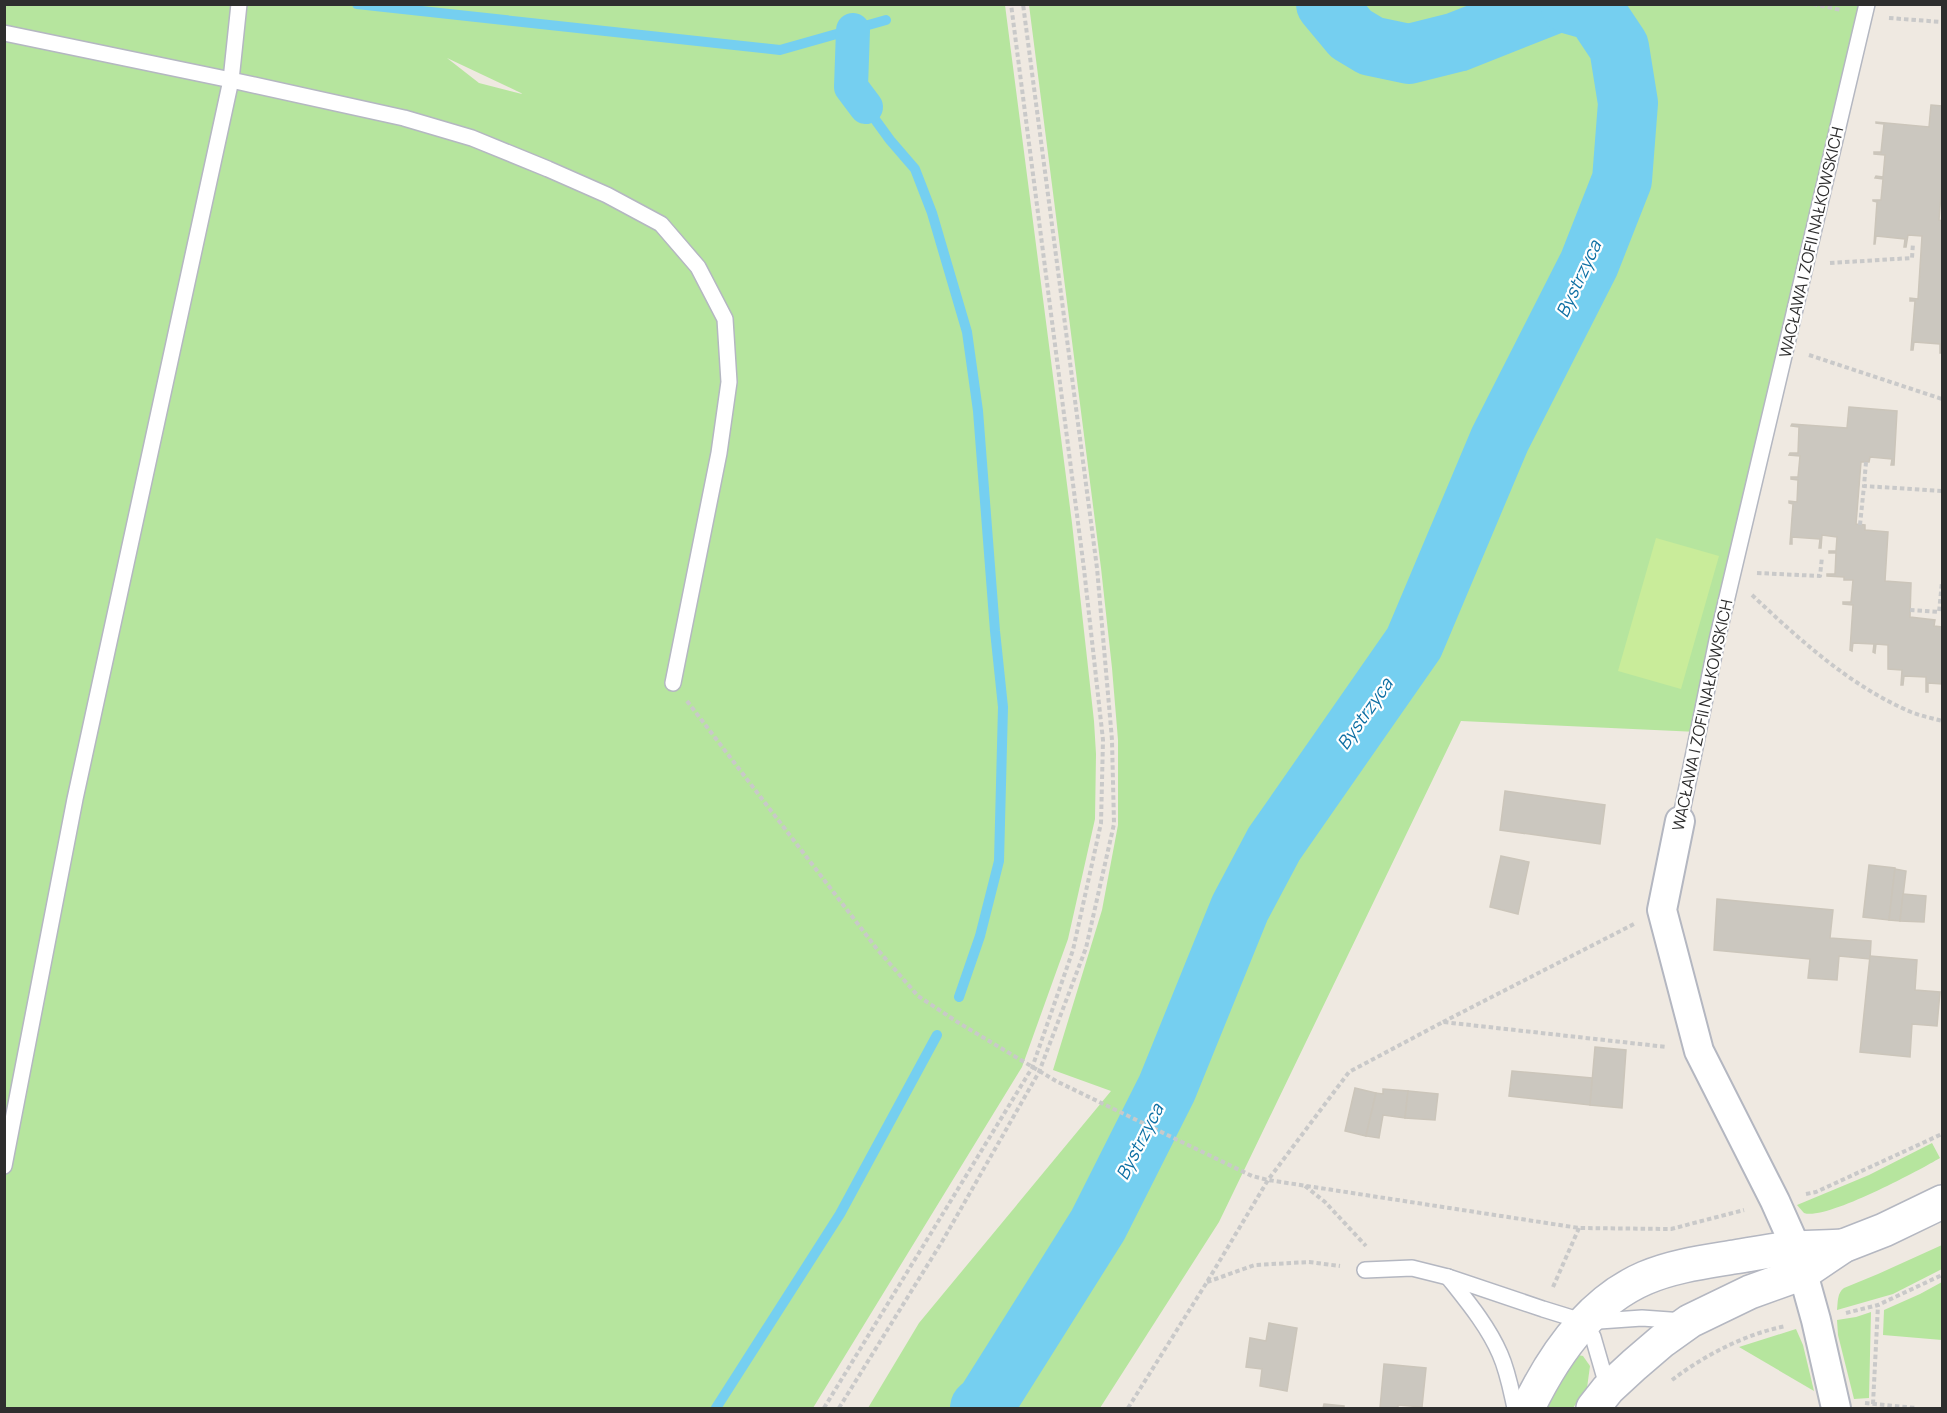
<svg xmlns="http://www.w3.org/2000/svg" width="1947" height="1413" viewBox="0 0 1947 1413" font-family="Manrope,sans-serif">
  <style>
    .green { fill: #b6e59e; fill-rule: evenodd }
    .pitch { fill: #c9ec9a }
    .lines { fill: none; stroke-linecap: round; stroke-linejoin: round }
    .stream { stroke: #75cff0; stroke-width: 10 }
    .canal { stroke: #75cff0; stroke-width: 34 }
    .river { stroke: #75cff0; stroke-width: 60 }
    .building { fill: #cbc7bf; stroke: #cbc5ba; stroke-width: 1.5 }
    .service-casing { stroke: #b4b7c1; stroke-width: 18 }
    .minor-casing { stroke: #b4b7c1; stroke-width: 32 }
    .tertiary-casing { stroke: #b4b7c1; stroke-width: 36 }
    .path { stroke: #c9c9c9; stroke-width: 4; stroke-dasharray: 4.5 3; stroke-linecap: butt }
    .service { stroke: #fff; stroke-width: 15 }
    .minor { stroke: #fff; stroke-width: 28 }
    .tertiary { stroke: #fff; stroke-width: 33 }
    .labels { text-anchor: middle; stroke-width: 4.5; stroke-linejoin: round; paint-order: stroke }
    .street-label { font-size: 16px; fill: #2e2e2e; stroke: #fff }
    .water-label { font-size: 18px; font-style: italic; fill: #0d6fa3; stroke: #fff }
  </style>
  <rect width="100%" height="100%" fill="#efe9e1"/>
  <g class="green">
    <path d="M5,5H1005L1072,523L1094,721L1096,754L1095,819L1068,939L1022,1067L813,1408H5ZM447,58L521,93L522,94L479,83Z"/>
    <polygon points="1029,5 1871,5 1698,732 1461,721 1219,1222 1100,1408 868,1408 919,1323 1111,1091 1053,1070 1102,910 1118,825 1118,740 1112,668 1101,568"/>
    <path d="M1932,1143L1940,1158C1918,1171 1825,1221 1804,1213L1797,1205L1869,1175Z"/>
    <path d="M1942,1245V1269L1893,1294L1837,1310C1838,1302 1837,1293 1844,1288L1878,1274Z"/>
    <polygon points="1942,1282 1942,1340 1883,1335 1884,1310 1920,1294"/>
    <polygon points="1871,1312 1869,1398 1854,1399 1838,1335 1837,1320 1856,1317"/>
    <polygon points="1796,1329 1803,1345 1814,1391 1739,1347"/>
    <polygon points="1578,1355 1583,1356 1590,1366 1587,1388 1573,1408 1547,1408 1565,1370"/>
  </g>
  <polygon class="pitch" points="1656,538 1719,556 1681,689 1618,671"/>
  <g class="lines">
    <g class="stream">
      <polyline points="357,4 780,50 886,20"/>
      <polyline points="866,107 890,140 915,169 932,213 967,332 978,411 995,631 1003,707 999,861 980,936 959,997"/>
      <polyline points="716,1408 840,1214 937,1035"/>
    </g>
    <polyline class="canal" points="853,30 851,87 866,107"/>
    <g class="river">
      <polyline points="1326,4 1351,34 1371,46 1409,54 1457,42 1553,4"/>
      <polyline points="980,1408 986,1403 1098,1225 1167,1088 1240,908 1274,844 1414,643 1500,439 1589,264 1622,180 1628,103 1619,47 1595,11 1570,4"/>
    </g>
  </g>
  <g class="building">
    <polygon points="1931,105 1942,106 1942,181 1939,220 1942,221 1942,353 1940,353 1940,344 1914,342 1913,350 1911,350 1915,301 1910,301 1910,298 1918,299 1922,236 1908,235 1906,247 1904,247 1905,239 1876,236 1875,244 1874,244 1877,202 1873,201 1873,200 1881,200 1883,179 1875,178 1876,176 1883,177 1885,155 1874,154 1874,152 1881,152 1884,124 1876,123 1876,122 1929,127"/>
    <polygon points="1849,407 1897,411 1894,465 1891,465 1892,459 1870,457 1869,462 1861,462 1856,524 1865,525 1865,530 1888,532 1885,581 1911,583 1910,617 1935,620 1934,626 1942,627 1942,684 1928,683 1928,692 1926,692 1926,677 1904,676 1903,685 1901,685 1902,670 1888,669 1888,645 1876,644 1875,653 1873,652 1874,644 1853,643 1852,651 1850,650 1853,605 1843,604 1843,602 1851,602 1853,580 1844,580 1844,577 1827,576 1827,574 1835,574 1836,553 1829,553 1829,551 1836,551 1837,537 1822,535 1821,548 1819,548 1820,539 1792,537 1792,544 1790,544 1793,504 1789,503 1789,501 1797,502 1798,480 1791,479 1791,477 1798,477 1800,456 1789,455 1790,453 1798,453 1799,427 1791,426 1792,424 1847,428"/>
    <polygon points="1505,791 1605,805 1600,844 1500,830"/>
    <polygon points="1501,856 1529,862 1518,914 1490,907"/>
    <polygon points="1869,865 1895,868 1889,920 1863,917"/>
    <polygon points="1895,869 1906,871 1900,921 1889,920"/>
    <polygon points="1903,894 1926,896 1924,922 1900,921"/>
    <polygon points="1717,899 1833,910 1830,938 1871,941 1870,959 1839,956 1837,980 1808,978 1810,959 1714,950"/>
    <polygon points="1870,956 1917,960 1915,990 1940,992 1937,1026 1912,1024 1910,1057 1860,1052"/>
    <polygon points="1595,1047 1626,1050 1622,1108 1590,1105"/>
    <polygon points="1512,1071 1592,1078 1590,1105 1509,1096"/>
    <polygon points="1355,1088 1376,1093 1366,1136 1345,1131"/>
    <polygon points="1383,1089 1408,1091 1405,1118 1383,1115 1379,1138 1366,1136 1376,1093 1383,1094"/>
    <polygon points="1408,1091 1438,1094 1435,1120 1405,1118"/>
    <polygon points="1269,1323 1297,1328 1287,1391 1260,1386 1262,1369 1246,1367 1250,1338 1266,1341"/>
    <polygon points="1384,1364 1426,1368 1422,1407 1398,1405 1398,1408 1380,1408"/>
    <polygon points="1324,1404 1344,1406 1344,1408 1323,1408"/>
  </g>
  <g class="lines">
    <defs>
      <g id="service">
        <polyline points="4,33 231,80 404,118 472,138 548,169 607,195 661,224 698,267 725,319 729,382 719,453 673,683"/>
        <polyline points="1680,821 1717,640 1867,4"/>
        <polyline points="4,1166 75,799 231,80 239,4"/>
        <polyline points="1365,1270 1412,1268 1448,1277 1543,1309 1585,1322 1642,1318 1684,1321"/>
        <path d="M1448,1277C1467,1301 1488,1326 1500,1354C1508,1372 1511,1390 1515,1408"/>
        <polyline points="1585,1322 1593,1337 1608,1389"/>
      </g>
      <polyline id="minor" points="1680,821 1662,910 1699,1051 1775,1201 1796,1248 1816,1320 1836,1408"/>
      <g id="tertiary">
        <path d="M1528,1408C1553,1356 1589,1302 1645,1278C1673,1266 1704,1262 1734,1257C1755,1254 1776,1249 1797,1248C1812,1247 1828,1247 1843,1246"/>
        <polyline points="1593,1408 1608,1389 1634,1365 1662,1341 1690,1321 1750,1292 1803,1273 1843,1246 1884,1230 1942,1202"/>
      </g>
    </defs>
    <use href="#service" class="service-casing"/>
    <use href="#minor" class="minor-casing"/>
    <use href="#tertiary" class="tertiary-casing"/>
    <g class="path">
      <polyline points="1813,4 1841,10"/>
      <polyline points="1889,18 1942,22"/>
      <polyline points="1830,263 1912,258 1913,243"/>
      <polyline points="1809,355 1942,399"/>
      <polyline points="1866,462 1864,486 1942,491"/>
      <polyline points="1860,525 1864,486"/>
      <polyline points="1757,573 1820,576 1822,557"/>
      <path d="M1752,595C1800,640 1850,686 1911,712C1921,716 1932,718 1942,721"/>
      <polyline points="1910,610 1939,612 1942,582"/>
      <polyline points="687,701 877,949 918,996 959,1023 1056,1081 1252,1176 1268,1180 1579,1228 1671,1229 1744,1210"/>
      <polyline points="1443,1022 1634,924"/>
      <polyline points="1305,1186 1325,1202 1366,1246"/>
      <polyline points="1806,1194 1816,1192 1942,1134"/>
      <polyline points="1207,1282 1255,1265 1309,1262 1340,1266"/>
      <polyline points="1553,1287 1579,1228"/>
      <polyline points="1846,1313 1878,1305 1942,1275"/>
      <path d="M1672,1380C1705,1355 1745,1334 1786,1326"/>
      <polyline points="1865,1403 1916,1408"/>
      <polyline points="1873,1404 1878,1305"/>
      <polyline points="824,1408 1032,1068 1073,950 1101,823 1103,740 1084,569 1011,4"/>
      <polyline points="839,1408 943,1240 1039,1072 1086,948 1114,824 1112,740 1097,568 1023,4"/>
      <polyline points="1128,1408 1207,1282 1268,1180 1349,1072 1443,1022 1667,1047"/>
    </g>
    <use href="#service" class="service"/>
    <use href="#minor" class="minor"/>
    <use href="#tertiary" class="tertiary"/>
  </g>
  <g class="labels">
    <g class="street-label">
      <text transform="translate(1811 242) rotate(-77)" y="6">WACŁAWA I ZOFII NAŁKOWSKICH</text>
      <text transform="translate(1702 715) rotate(-78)" y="6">WACŁAWA I ZOFII NAŁKOWSKICH</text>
    </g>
    <g class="water-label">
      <text transform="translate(1579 279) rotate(-65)" y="6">Bystrzyca</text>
      <text transform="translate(1365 714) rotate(-55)" y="6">Bystrzyca</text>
      <text transform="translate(1140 1142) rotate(-63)" y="6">Bystrzyca</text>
    </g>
  </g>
  <rect width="1947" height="1413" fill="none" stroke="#2e2e2e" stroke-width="12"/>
</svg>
